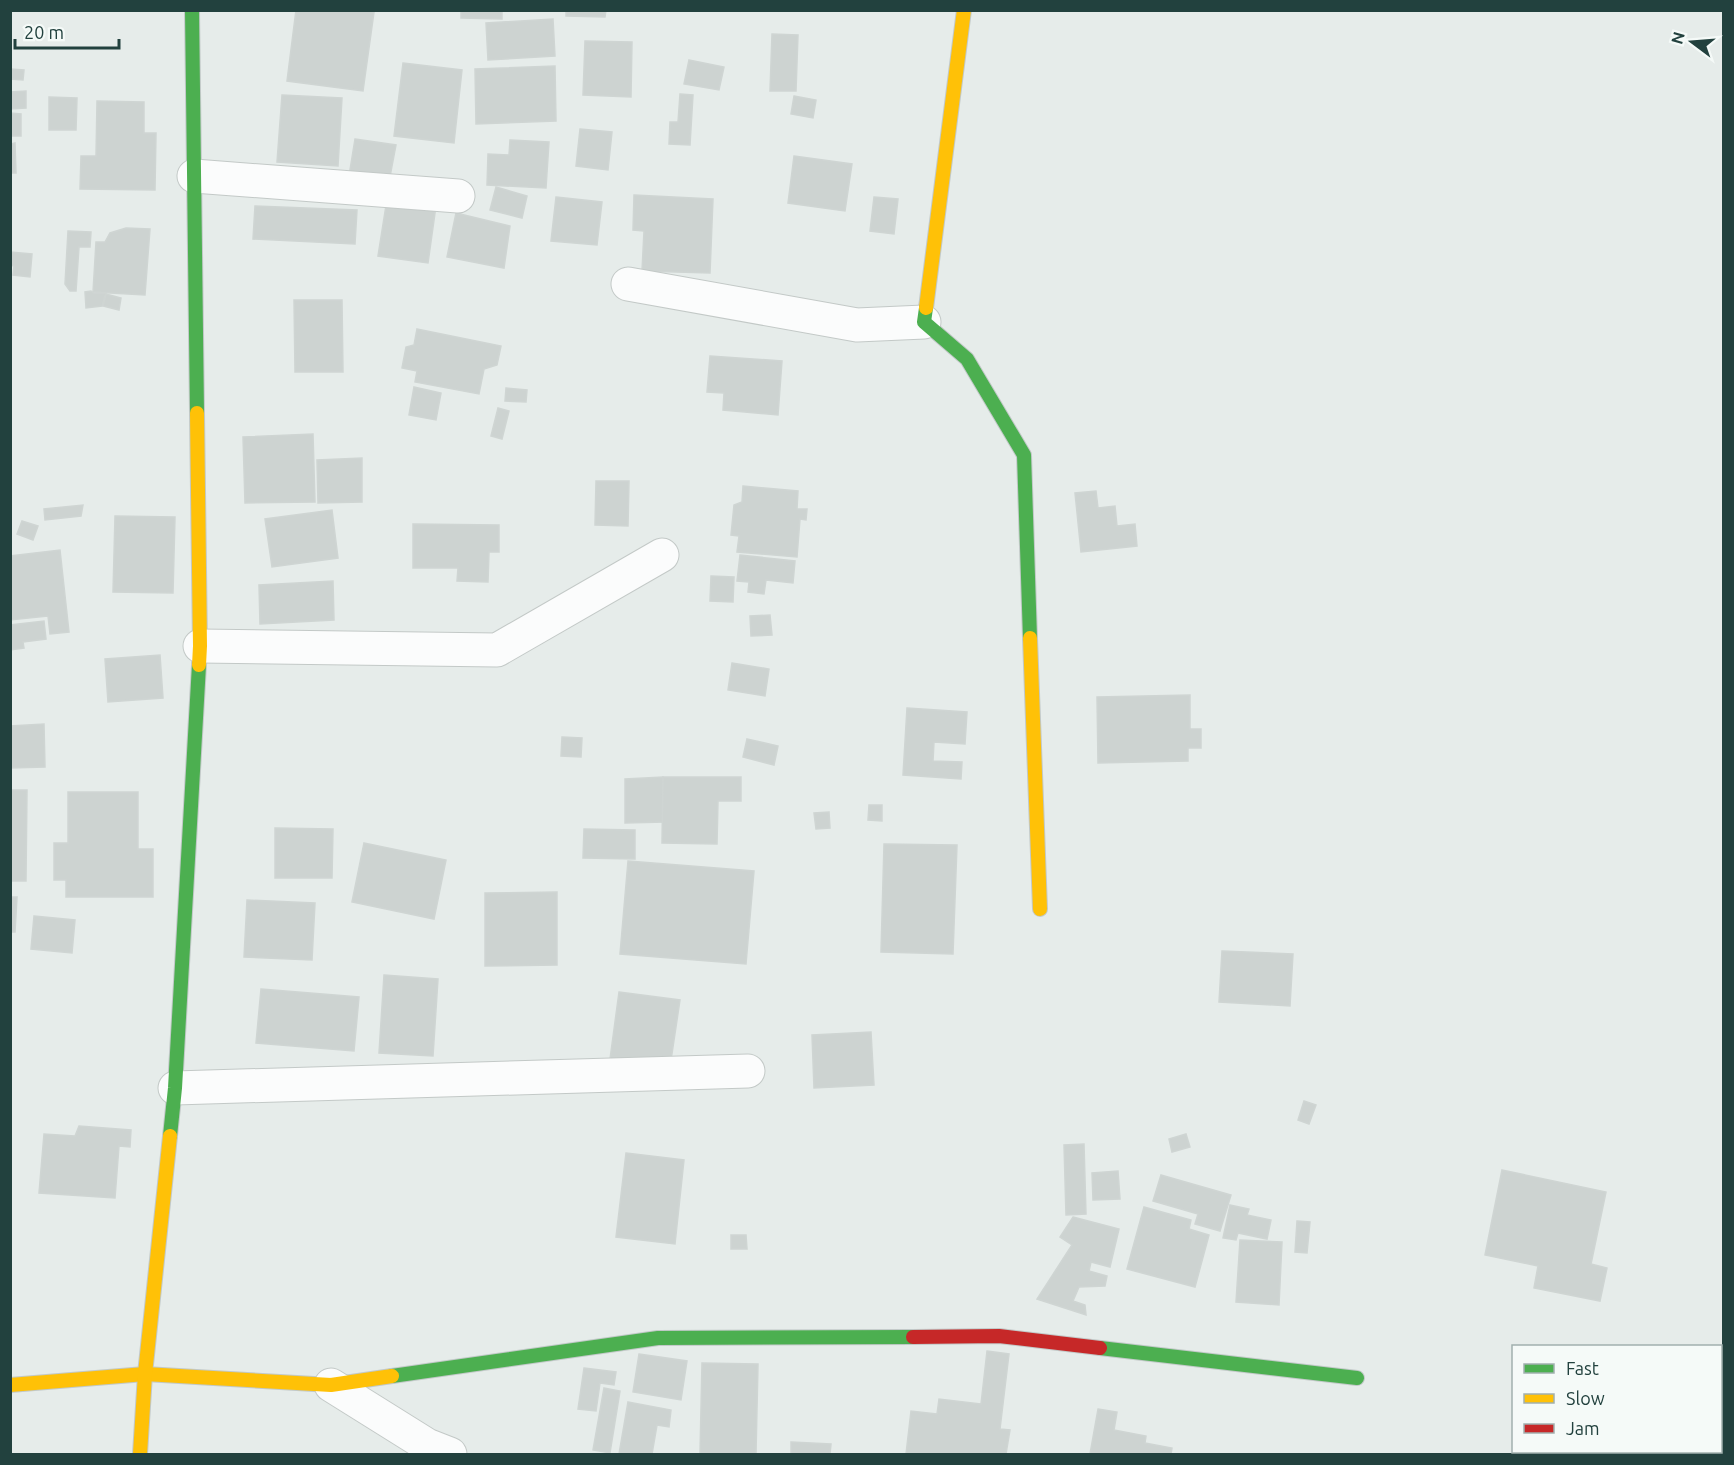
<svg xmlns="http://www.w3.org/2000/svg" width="1734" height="1465" viewBox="0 0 1734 1465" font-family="Ubuntu,sans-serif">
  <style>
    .building { fill: #cdd3d1; stroke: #cfd5d3; stroke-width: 1.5 }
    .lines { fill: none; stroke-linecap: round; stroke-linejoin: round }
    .street-casing { stroke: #c3c9c7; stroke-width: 35 }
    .fast-casing { stroke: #c2c9c8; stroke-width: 16 }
    .slow-casing { stroke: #c2c9c8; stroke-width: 16 }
    .jam-casing { stroke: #c2c9c8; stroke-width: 16 }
    .street { stroke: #fbfcfc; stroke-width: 33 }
    .fast { stroke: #4caf50; stroke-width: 14 }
    .slow { stroke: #ffc107; stroke-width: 14 }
    .jam { stroke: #c62828; stroke-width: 14 }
  </style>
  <rect width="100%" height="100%" fill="#e6ecea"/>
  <g class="building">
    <polygon points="296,10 362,10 374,12 363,91 287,81"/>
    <polygon points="461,10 502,10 502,19 461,18"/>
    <polygon points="566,10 606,10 605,17 566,16"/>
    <polygon points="553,19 555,56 488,60 486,23"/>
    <polygon points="772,34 798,35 796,91 770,91"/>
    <polygon points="585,41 632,42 631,97 583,95"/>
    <polygon points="689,60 724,67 719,90 684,84"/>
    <polygon points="403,63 462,70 454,143 394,136"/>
    <polygon points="555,66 556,121 476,124 475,69"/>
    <polygon points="10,69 24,70 23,80 10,79"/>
    <polygon points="26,91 26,108 10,109 10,92"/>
    <polygon points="680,94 693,95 690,145 669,144 670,122 678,122"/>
    <polygon points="282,95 342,98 338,166 277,162"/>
    <polygon points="794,96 816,100 813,118 791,114"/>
    <polygon points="49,97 77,98 76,130 49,130"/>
    <polygon points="97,101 144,102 144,133 156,133 155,190 80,189 81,156 96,156"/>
    <polygon points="10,113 21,114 21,136 10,136"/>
    <polygon points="580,129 612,132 608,170 576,166"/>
    <polygon points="355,139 396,145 389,182 349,176"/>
    <polygon points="510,140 549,142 546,188 487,185 488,154 509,155"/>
    <polygon points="15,143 16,173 10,173 10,144"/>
    <polygon points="794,156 852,164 845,211 788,203"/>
    <polygon points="496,187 527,196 522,218 490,210"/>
    <polygon points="634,195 713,199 710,273 642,271 644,231 633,230"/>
    <polygon points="556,197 602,202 597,245 551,241"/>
    <polygon points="874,197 898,199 894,234 870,231"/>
    <polygon points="387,199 436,206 428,263 378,256"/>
    <polygon points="255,206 357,210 355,244 253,239"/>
    <polygon points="456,213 510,226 504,268 447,257"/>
    <polygon points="126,228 150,229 145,295 93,292 96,242 105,242 110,233"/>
    <polygon points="68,231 91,232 90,247 79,247 76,291 70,291 65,284"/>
    <polygon points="10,252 32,254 30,277 13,275 14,266 10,265"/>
    <polygon points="91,291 94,293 106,293 102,306 86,308 85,292"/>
    <polygon points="106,294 121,298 119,310 103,306"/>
    <polygon points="294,300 342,300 343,372 295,372"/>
    <polygon points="417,329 501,346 497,365 484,369 479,394 415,382 417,371 402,368 406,347 414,345"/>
    <polygon points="710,356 782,361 778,415 723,410 724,393 707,392"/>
    <polygon points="414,387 441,393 436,420 409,415"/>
    <polygon points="506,388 527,390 526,402 505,401"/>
    <polygon points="498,408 509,411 502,439 491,436"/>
    <polygon points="313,434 315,502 245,503 243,437"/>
    <polygon points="362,458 362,502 318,503 317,460"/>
    <polygon points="596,481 629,481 628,526 595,525"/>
    <polygon points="743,486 798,491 797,509 807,509 806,520 800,519 797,557 737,552 739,536 731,535 734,505 742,502"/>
    <polygon points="1096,491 1098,508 1115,506 1117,526 1135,524 1137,546 1081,552 1075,493"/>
    <polygon points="83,505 81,516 45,520 44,509"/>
    <polygon points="332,510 338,558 272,567 265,519"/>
    <polygon points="115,516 175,517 173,593 113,592"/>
    <polygon points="22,521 38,526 33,540 17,534"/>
    <polygon points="413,524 499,525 499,552 489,552 488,582 457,581 458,568 413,568"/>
    <polygon points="60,550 69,632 50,634 48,616 10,620 10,556"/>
    <polygon points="740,555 795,561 793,583 766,580 764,594 748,592 749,582 737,581"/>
    <polygon points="711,576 734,577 733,602 710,601"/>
    <polygon points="333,581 334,620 260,624 259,585"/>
    <polygon points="770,615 772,635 751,636 750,616"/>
    <polygon points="44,621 46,639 23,642 24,648 10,650 10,625"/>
    <polygon points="160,655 163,698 108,702 105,659"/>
    <polygon points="732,663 769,669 765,696 728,690"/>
    <polygon points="1190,695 1190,729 1201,729 1201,748 1188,748 1188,761 1098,763 1097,697"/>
    <polygon points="907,708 967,712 965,744 934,742 933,761 962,762 961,779 903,775"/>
    <polygon points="44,724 45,767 10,768 10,726"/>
    <polygon points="562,737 582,738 581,757 561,756"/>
    <polygon points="747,739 778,746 774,765 743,757"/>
    <polygon points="663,777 665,822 625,823 625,779"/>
    <polygon points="663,777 741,777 741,801 718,801 717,844 662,843"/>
    <polygon points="10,790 27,790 26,881 10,881"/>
    <polygon points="68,792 138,792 138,849 153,849 153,897 66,897 66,880 54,880 54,843 68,843"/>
    <polygon points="869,805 882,805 882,821 868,820"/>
    <polygon points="829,812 830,828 816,829 814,813"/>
    <polygon points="275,828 333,829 332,878 275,878"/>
    <polygon points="584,829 635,830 635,859 583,858"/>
    <polygon points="364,843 446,860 434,919 352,902"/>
    <polygon points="884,844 957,845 953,954 881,952"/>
    <polygon points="628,861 754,871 746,964 620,954"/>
    <polygon points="557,892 557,965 485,966 485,893"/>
    <polygon points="10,897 17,897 15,932 10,932"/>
    <polygon points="247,900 315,903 312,960 244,957"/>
    <polygon points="34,916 75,920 72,953 31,949"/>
    <polygon points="1222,951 1293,954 1290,1006 1219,1002"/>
    <polygon points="384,975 438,979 433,1056 379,1053"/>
    <polygon points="261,989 359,997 354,1051 256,1043"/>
    <polygon points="619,992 680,1000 670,1067 610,1059"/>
    <polygon points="871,1032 874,1085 814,1088 812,1035"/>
    <polygon points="1304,1101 1316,1105 1309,1124 1298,1120"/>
    <polygon points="79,1126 131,1130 130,1147 119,1146 115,1198 39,1193 44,1134 75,1136"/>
    <polygon points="1186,1134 1190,1147 1172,1152 1169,1139"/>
    <polygon points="1084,1144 1086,1214 1066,1215 1064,1145"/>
    <polygon points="626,1153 684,1160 675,1244 616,1237"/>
    <polygon points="1502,1170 1606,1192 1591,1264 1607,1268 1600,1301 1534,1288 1538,1266 1485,1255"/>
    <polygon points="1118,1171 1120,1199 1093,1200 1092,1173"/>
    <polygon points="1161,1175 1231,1195 1220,1231 1195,1224 1198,1214 1153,1201"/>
    <polygon points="1230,1205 1249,1209 1247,1215 1271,1220 1267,1239 1238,1233 1236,1240 1223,1238"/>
    <polygon points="1144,1207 1191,1220 1189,1229 1209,1235 1195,1287 1127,1269"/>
    <polygon points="1073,1217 1119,1229 1110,1267 1091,1262 1089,1271 1107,1276 1105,1286 1079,1287 1073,1301 1085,1305 1086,1315 1037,1299 1072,1245 1060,1237"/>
    <polygon points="1297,1221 1310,1222 1307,1253 1295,1252"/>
    <polygon points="731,1235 746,1235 747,1249 731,1249"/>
    <polygon points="1240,1240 1282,1242 1279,1305 1236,1302"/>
    <polygon points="987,1351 1009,1354 1000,1429 1010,1430 1006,1454 906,1454 911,1411 937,1414 939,1399 981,1404"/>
    <polygon points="639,1354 687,1361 681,1400 633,1392"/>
    <polygon points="702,1363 758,1364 756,1454 700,1454"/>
    <polygon points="584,1368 616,1372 614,1385 600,1383 596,1411 578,1409"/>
    <polygon points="604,1388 620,1391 610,1453 593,1450"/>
    <polygon points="628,1402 671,1410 669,1427 657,1425 652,1454 619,1454"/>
    <polygon points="1098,1409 1117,1412 1114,1430 1146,1436 1145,1443 1172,1448 1171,1454 1090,1454"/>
    <polygon points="791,1442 831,1444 830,1454 791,1454"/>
  </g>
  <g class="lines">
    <defs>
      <g id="street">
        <polyline points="194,176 458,196"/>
        <polyline points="628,284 857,325 924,322"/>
        <polyline points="200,646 497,650 662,555"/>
        <polyline points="175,1088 748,1071"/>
        <polyline points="331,1385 427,1445 450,1454"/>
      </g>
      <g id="fast">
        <polyline points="192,10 197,413"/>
        <polyline points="926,308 924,322 967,359 1024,455 1030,638"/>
        <polyline points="170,1136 175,1088 199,665"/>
        <polyline points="1100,1348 1357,1378"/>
        <polyline points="392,1376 658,1338 913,1337"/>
      </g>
      <g id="slow">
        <polyline points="926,308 964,10"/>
        <polyline points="197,413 200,646 199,665"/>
        <polyline points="1030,638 1040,909"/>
        <polyline points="10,1385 145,1374 331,1385 392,1376"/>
        <polyline points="140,1454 145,1374 170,1136"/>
      </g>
      <polyline id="jam" points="913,1337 999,1336 1100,1348"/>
    </defs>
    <use href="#street" class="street-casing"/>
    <use href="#fast" class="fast-casing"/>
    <use href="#slow" class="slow-casing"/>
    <use href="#jam" class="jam-casing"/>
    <use href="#street" class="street"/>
    <use href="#fast" class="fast"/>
    <use href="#slow" class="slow"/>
    <use href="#jam" class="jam"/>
  </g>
  <rect width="1734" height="1465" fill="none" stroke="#22413e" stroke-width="24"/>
  <rect x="1512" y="1345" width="210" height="108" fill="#f5faf8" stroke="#a1b0ae" stroke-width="1.5"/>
  <rect x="1524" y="1364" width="30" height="9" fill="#4caf50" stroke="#a1b0ae" stroke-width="1.5"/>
  <text x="1566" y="1375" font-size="18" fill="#22413e">Fast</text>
  <rect x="1524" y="1394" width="30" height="9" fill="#ffc107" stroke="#a1b0ae" stroke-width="1.5"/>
  <text x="1566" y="1405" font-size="18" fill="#22413e">Slow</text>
  <rect x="1524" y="1424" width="30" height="9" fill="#c62828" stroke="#a1b0ae" stroke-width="1.5"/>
  <text x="1566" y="1435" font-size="18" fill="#22413e">Jam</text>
  <g transform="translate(1692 42) rotate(286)" stroke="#f5faf8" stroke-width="4.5" paint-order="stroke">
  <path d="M0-4.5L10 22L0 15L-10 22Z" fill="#22413e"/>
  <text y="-9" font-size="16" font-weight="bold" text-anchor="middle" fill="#22413e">N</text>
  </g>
  <path d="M15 39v9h104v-9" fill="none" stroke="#22413e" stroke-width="3"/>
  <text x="24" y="39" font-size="18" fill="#22413e" stroke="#f5faf8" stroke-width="4.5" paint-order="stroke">20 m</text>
</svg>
